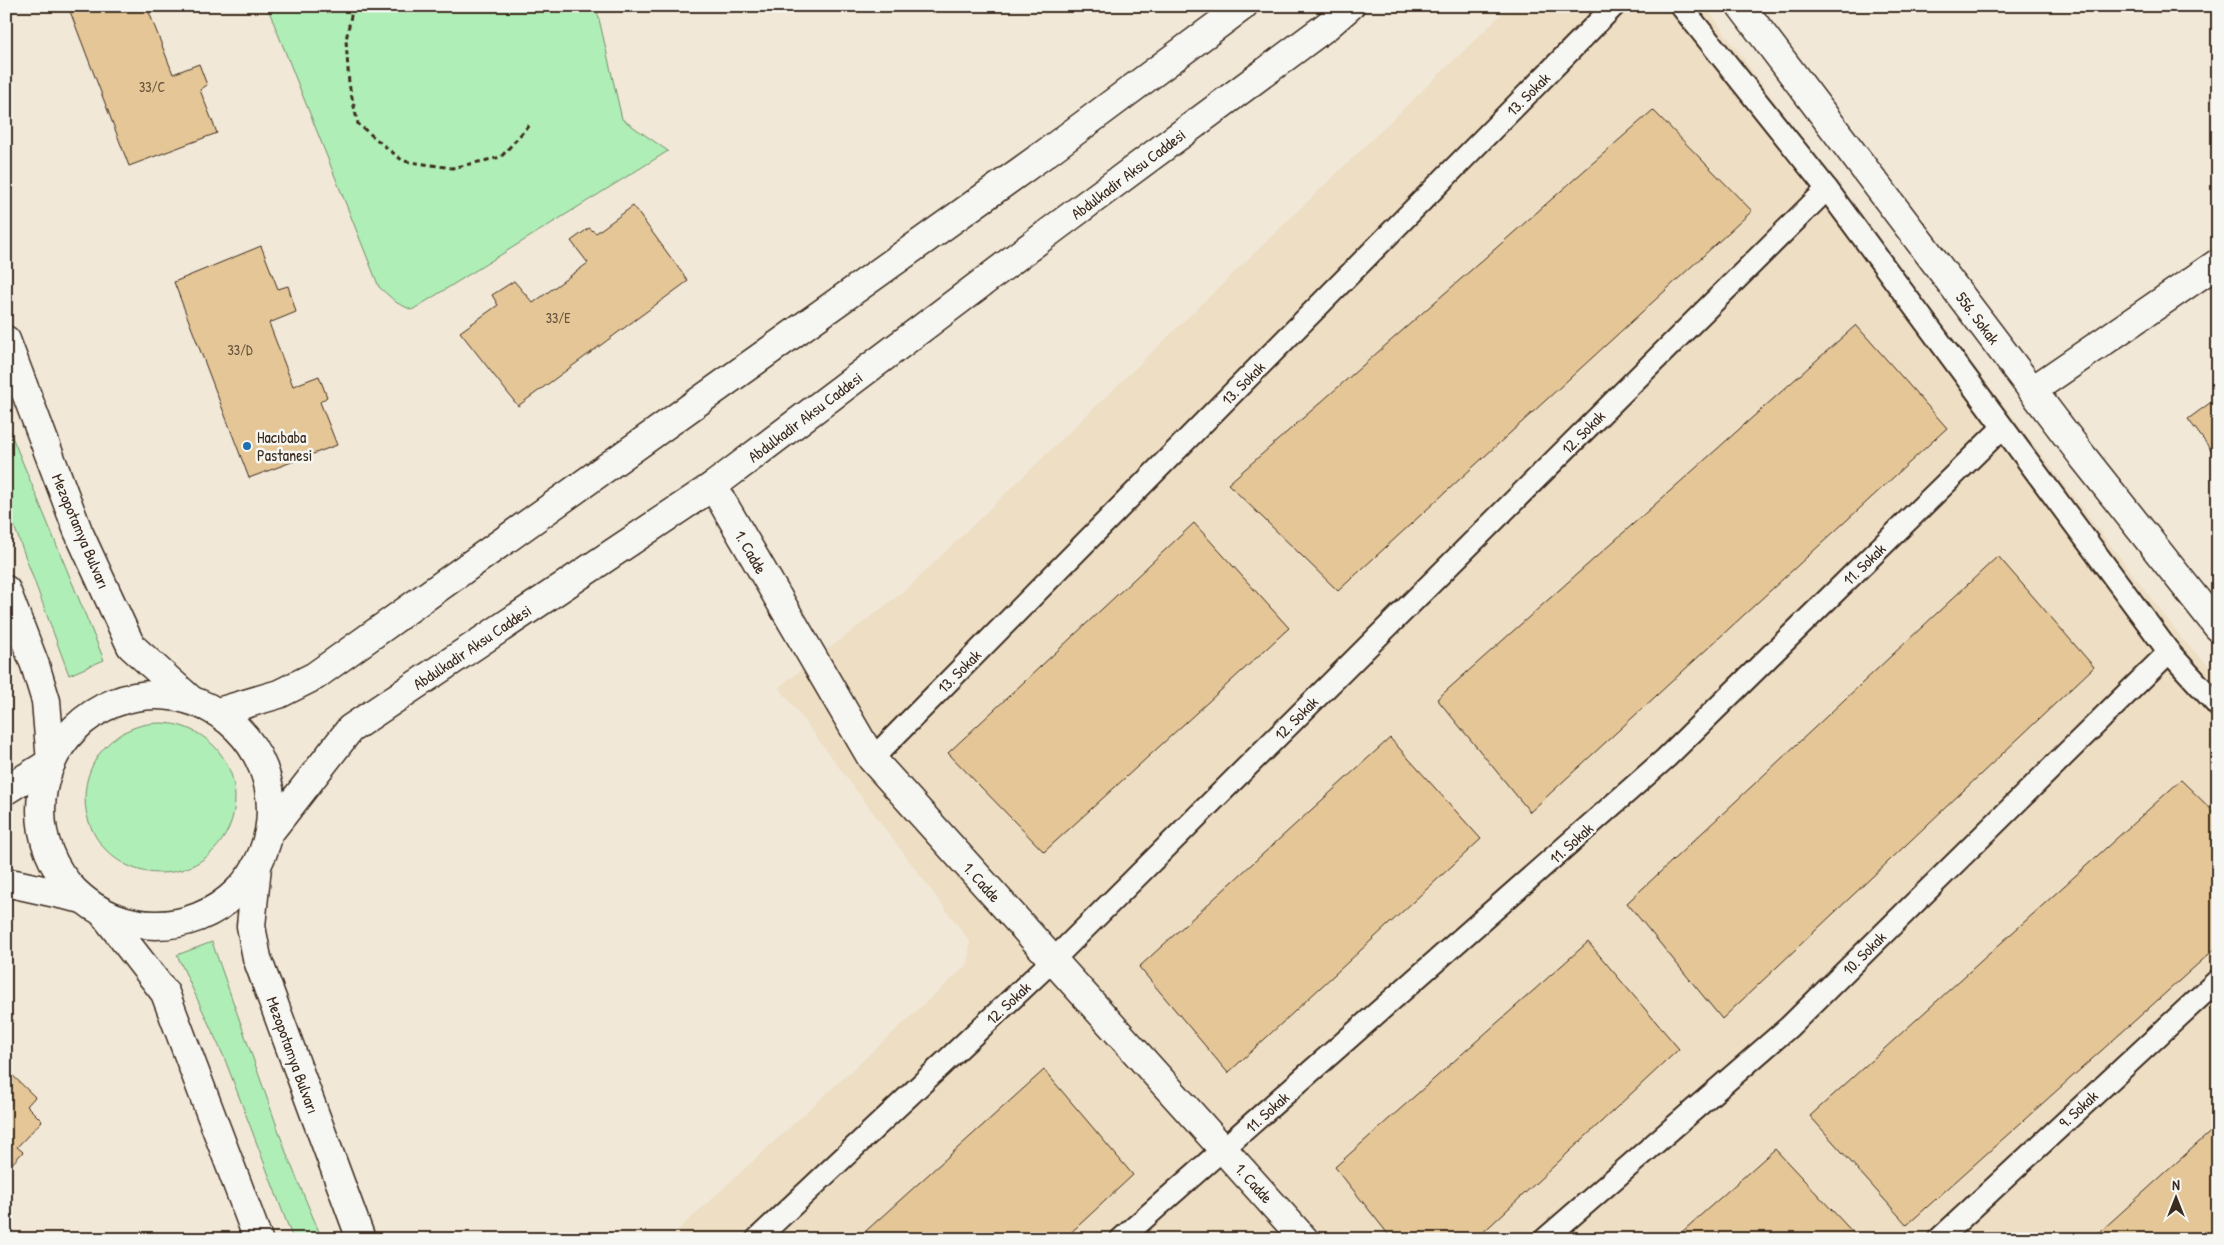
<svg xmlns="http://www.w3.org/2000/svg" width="2224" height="1245" viewBox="0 0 2224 1245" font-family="'Patrick Hand',sans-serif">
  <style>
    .built { fill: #eddec4 }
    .green { fill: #afeeb6; stroke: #758c6a }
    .building { fill: #e4c697; stroke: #3b2a1e }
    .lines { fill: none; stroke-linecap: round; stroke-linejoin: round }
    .service-casing { stroke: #3b2a1e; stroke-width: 25 }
    .minor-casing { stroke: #3b2a1e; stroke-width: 31 }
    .tertiary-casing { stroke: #3b2a1e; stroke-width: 31 }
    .secondary-casing { stroke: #3b2a1e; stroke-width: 31 }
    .primary-casing { stroke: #3b2a1e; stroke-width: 31 }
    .path { stroke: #3b2a1e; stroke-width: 3; stroke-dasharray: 5 4; stroke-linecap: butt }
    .service { stroke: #f6f6f2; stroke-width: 21 }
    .minor { stroke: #f6f6f2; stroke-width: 28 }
    .tertiary { stroke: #f6f6f2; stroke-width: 28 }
    .secondary { stroke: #f6f6f2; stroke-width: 28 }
    .primary { stroke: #f6f6f2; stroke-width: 28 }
    .poi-dot { fill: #1f6fb2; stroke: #f6f6f2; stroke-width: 2 }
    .labels { text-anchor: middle; stroke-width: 5; stroke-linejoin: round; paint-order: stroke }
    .number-label { font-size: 14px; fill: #65513c }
    .street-label { font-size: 16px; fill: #3b2a1e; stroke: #f6f6f2 }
    .poi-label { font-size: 16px; fill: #3b2a1e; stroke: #f6f6f2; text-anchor: start }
  </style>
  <rect width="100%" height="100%" fill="#f1e8d7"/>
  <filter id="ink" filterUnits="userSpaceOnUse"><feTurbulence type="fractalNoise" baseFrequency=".02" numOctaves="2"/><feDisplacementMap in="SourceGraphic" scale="10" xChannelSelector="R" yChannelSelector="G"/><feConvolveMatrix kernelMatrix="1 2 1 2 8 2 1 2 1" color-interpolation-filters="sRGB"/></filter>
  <g filter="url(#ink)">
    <polygon class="built" points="1510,6 1705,6 1831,179 2183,640 2218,675 2218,1239 668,1239 968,964 970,942 779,687 908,588"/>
    <g class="green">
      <polygon points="267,6 596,6 622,119 668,151 412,310 397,303 379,287"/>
      <polygon points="6,422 104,660 69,675 6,504"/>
      <circle cx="160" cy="798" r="75"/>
      <polygon points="212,942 287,1155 322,1239 293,1239 224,1057 177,955"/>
    </g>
    <g class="building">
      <polygon points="68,6 161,6 149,12 173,74 199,64 207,85 200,90 217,133 129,166"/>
      <polygon points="1653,110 1752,211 1338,591 1228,484"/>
      <polygon points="633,206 688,281 518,406 460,332 498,305 492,295 514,281 533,303 588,263 571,241 589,228 596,233"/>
      <polygon points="261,246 278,289 288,286 296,312 269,323 293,386 319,376 327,397 320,402 337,445 249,478 174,282"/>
      <polygon points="1856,325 1947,428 1530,812 1437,699"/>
      <polygon points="2218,397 2218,459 2188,419"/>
      <polygon points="1194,523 1289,628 1044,852 948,753"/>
      <polygon points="1998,556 2094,667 1722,1019 1627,903"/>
      <polygon points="1390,738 1481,839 1228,1073 1139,967"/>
      <polygon points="2181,780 2218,816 2218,946 1907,1225 1810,1116"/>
      <polygon points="1588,942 1679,1049 1476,1239 1392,1239 1335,1167"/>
      <polygon points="6,1069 35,1097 27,1106 42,1121 17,1147 23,1152 6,1170"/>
      <polygon points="1044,1070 1133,1175 1064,1239 857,1239"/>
      <polygon points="2218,1125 2218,1239 2092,1239"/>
      <polygon points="1775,1149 1859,1239 1674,1239"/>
    </g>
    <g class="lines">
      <defs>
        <g id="service">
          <polyline points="1681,6 1827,189 2169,652 2218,706"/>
          <polyline points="872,759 1614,6"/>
          <polyline points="757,1239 1053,960 1827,189"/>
          <polyline points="1121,1239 1666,758 2002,428"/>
          <polyline points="1545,1239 1789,1027 2169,652"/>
          <polyline points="1939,1239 2218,980"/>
        </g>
        <g id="minor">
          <polyline points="1741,6 2083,457 2218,627"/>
          <polyline points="2033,390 2218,263"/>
        </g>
        <polyline id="tertiary" points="713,486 872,759 1304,1239"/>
        <g id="secondary">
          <polyline points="218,712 279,694 315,676 1050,150 1243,6"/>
          <polyline points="6,790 51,762"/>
          <polyline points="269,833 350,729 713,486 1056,227 1327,26 1350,6"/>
          <polyline points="6,884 15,884 83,899"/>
        </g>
        <g id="primary">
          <polyline points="6,340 78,531 131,646 191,700"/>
          <polyline points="6,590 35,665 46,701 51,762"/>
          <circle cx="156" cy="810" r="115"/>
          <polyline points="257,866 251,926 257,958 361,1239"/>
          <polyline points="103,913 165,993 258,1239"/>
        </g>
      </defs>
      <use href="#service" class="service-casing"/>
      <use href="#minor" class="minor-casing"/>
      <use href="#tertiary" class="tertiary-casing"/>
      <use href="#secondary" class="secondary-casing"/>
      <use href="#primary" class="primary-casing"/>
      <polyline class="path" points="353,6 346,40 349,84 358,124 403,161 452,168 501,157 530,124"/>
      <use href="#service" class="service"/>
      <use href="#minor" class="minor"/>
      <use href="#tertiary" class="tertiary"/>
      <use href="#secondary" class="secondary"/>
      <use href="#primary" class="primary"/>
    </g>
  </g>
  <circle class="poi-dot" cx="247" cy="446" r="5"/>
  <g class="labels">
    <g class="number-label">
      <text x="152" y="92">33/C</text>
      <text x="558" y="323">33/E</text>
      <text x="240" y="355">33/D</text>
    </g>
    <g class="street-label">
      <text transform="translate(1528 94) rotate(-45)" y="6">13. Sokak</text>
      <text transform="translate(1128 174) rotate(-37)" y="6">Abdulkadir Aksu Caddesi</text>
      <text transform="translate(1978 318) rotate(53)" y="6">556. Sokak</text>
      <text transform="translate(1243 383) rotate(-45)" y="6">13. Sokak</text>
      <text transform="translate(805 417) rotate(-37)" y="6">Abdulkadir Aksu Caddesi</text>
      <text transform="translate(1583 432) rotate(-45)" y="6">12. Sokak</text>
      <text transform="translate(81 531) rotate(67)" y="6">Mezopotamya Bulvarı</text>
      <text transform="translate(751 552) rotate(60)" y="6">1. Cadde</text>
      <text transform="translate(1864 564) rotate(-44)" y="6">11. Sokak</text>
      <text transform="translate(472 647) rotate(-34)" y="6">Abdulkadir Aksu Caddesi</text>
      <text transform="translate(959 671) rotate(-45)" y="6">13. Sokak</text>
      <text transform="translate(1296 718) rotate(-45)" y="6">12. Sokak</text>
      <text transform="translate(1571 843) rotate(-42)" y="6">11. Sokak</text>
      <text transform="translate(982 882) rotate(48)" y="6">1. Cadde</text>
      <text transform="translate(1864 953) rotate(-45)" y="6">10. Sokak</text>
      <text transform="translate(1008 1003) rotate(-43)" y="6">12. Sokak</text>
      <text transform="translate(293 1055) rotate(70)" y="6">Mezopotamya Bulvarı</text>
      <text transform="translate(2078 1109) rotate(-43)" y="6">9. Sokak</text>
      <text transform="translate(1267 1112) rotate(-42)" y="6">11. Sokak</text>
      <text transform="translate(1254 1183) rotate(48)" y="6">1. Cadde</text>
    </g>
    <g class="poi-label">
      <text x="257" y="443">Hacıbaba<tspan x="257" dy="18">Pastanesi</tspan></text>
    </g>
  </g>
  <rect width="2224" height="1245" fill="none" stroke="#f6f6f2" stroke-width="25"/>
  <rect x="12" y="12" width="2199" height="1220" fill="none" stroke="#3b2a1e" stroke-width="2" filter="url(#ink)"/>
  <g transform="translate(2176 1198)" stroke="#f6f6f2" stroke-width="4" paint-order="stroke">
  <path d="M0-4L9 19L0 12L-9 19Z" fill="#3b2a1e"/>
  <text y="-8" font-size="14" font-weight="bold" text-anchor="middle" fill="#3b2a1e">N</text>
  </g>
</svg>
